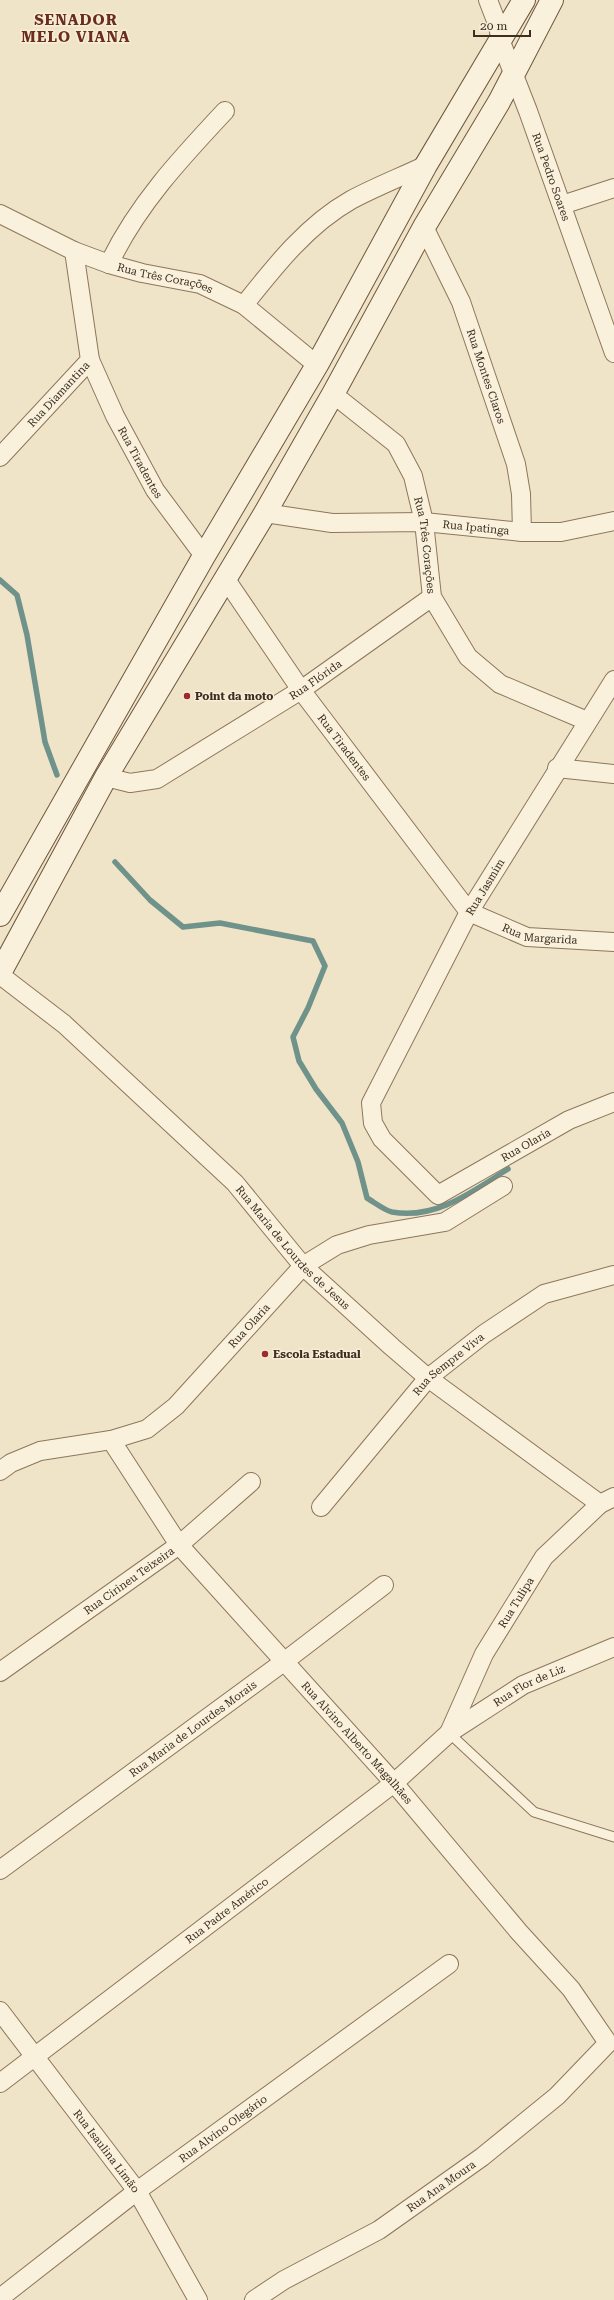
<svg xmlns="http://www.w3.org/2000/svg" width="614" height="2300" viewBox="0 0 614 2300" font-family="'Roboto Serif',serif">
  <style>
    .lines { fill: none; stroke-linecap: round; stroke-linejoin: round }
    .stream { stroke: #6f938a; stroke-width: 5.5 }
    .lane-casing { stroke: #8d765c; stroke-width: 11 }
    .street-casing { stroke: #8d765c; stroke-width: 20 }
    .secondary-casing { stroke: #6f573f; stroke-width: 24 }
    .lane { stroke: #faf1dc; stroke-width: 9 }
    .street { stroke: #faf1dc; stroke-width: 18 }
    .secondary { stroke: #faf1dc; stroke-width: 22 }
    .poi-dot { fill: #9e2a2b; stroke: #f7eed8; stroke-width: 1.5 }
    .labels { text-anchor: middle; stroke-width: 3; stroke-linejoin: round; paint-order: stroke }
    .street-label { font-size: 11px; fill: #3d2e20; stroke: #f7eed8 }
    .poi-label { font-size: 11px; font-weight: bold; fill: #3d2e20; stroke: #f7eed8; text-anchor: start }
    .district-label { font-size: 15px; font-weight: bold; letter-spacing: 1px; fill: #6b2e1e; stroke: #f7eed8 }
  </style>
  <rect width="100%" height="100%" fill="#f0e4c8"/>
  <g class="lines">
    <g class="stream">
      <polyline points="0,580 17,595 27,635 45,742 57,775"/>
      <path d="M115,862L150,900L183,927L220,923L313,941L325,966L308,1008L293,1037L299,1061L316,1089L342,1123L358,1162L367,1198C374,1202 384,1210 392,1212C436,1220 473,1191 508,1169"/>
    </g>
    <defs>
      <polyline id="lane" points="449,1733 534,1812 614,1837"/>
      <g id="street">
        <path id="s1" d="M488,0L498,26L501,42L528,111L614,353"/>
        <polyline points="562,205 614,188"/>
        <path id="s2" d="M0,214L74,251L109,264L142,273L200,284L244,305L317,365"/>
        <path id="s3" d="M424,227L461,302L516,464L521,494L522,532"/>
        <path d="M109,264C137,205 181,158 225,111"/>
        <path d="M244,305C275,266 307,225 351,200C375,187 401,177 426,165"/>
        <path id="s4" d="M90,360L115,416L155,490L204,556"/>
        <path id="s5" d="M333,394L396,444L413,476L424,522L432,597L468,657L500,684L587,721"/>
        <path id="s6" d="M0,457L90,360L74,251"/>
        <path id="s7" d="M265,513L332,523L424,522L522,532H561L614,521"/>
        <path id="s8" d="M225,578L301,690L469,912L527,937L614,942"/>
        <path id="s9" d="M614,680L469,912L371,1103L373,1123L382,1139L438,1195L569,1120L614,1102"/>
        <polyline points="557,768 614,774"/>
        <path id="s10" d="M106,777L130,783L157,779L301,690L432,597"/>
        <path id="s11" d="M0,975L64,1024L235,1183L303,1266L392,1347L428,1378L600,1504"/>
        <path id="s12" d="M111,1440L179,1545L394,1783L519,1932L571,1989L608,2043L557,2096L482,2157L379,2230L284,2280L254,2300"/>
        <path id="s13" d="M0,1471L11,1463L40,1451L111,1440L147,1429L176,1406L303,1266L337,1245L369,1235L445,1222L503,1186"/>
        <path id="s14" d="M321,1507L428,1378L484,1334L544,1294L614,1275"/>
        <path id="s15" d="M0,1672L179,1545L251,1482"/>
        <path id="s16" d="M449,1733L484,1654L544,1557L600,1504L614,1497"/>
        <path id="s17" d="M0,1870L285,1661L384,1585"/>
        <path id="s18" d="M0,2011L137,2191L198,2300"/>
        <path id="s19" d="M0,2083L394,1783L449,1733L523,1685L614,1647"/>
        <path id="s20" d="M0,2298L137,2191L449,1964"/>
      </g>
      <g id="secondary">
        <polyline points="0,915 204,556 317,365 426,165 524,0"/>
        <polyline points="0,973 106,777 265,513 333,394 424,227 499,102 552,0"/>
      </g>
    </defs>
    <use href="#lane" class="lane-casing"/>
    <use href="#street" class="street-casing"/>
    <use href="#secondary" class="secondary-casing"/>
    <use href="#lane" class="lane"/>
    <use href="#street" class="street"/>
    <use href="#secondary" class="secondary"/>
  </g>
  <g class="poi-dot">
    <circle cx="187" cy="696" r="4"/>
    <circle cx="265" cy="1354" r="4"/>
  </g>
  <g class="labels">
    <g class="street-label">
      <text dy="4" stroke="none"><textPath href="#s1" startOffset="188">Rua Pedro Soares</textPath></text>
      <text dy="4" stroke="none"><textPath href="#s2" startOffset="178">Rua Três Corações</textPath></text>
      <text dy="4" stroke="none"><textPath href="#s3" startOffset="162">Rua Montes Claros</textPath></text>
      <text dy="4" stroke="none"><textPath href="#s6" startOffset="86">Rua Diamantina</textPath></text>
      <text dy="4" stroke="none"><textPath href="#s4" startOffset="114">Rua Tiradentes</textPath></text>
      <text dy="4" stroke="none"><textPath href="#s7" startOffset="212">Rua Ipatinga</textPath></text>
      <text dy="4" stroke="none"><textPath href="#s5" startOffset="187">Rua Três Corações</textPath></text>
      <text dy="4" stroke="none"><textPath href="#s10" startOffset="239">Rua Flórida</textPath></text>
      <text dy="4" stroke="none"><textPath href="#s8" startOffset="207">Rua Tiradentes</textPath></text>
      <text transform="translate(485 887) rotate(-59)" y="4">Rua Jasmim</text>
      <text dy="4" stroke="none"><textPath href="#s8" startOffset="489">Rua Margarida</textPath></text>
      <text dy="4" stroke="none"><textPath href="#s9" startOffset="707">Rua Olaria</textPath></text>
      <text dy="4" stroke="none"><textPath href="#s11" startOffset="401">Rua Maria de Lourdes de Jesus</textPath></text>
      <text dy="4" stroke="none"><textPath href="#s13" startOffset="300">Rua Olaria</textPath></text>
      <text dy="4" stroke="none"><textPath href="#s14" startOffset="192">Rua Sempre Viva</textPath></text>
      <text dy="4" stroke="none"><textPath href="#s15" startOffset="158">Rua Cirineu Teixeira</textPath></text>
      <text dy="4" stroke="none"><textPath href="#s16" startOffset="147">Rua Tulipa</textPath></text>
      <text dy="4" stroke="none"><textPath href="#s19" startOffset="663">Rua Flor de Liz</textPath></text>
      <text dy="4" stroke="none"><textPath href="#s17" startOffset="239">Rua Maria de Lourdes Morais</textPath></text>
      <text dy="4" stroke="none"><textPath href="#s12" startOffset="391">Rua Alvino Alberto Magalhães</textPath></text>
      <text dy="4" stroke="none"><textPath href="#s19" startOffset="285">Rua Padre Américo</textPath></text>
      <text dy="4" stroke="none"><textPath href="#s20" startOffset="280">Rua Alvino Olegário</textPath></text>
      <text dy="4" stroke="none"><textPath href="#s18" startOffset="176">Rua Isaulina Limão</textPath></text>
      <text transform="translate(441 2186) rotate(-35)" y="4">Rua Ana Moura</text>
    </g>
    <g class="poi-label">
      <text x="195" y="700">Point da moto</text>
      <text x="273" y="1358">Escola Estadual</text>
    </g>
    <g class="district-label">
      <text x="76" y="25">SENADOR<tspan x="76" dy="17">MELO VIANA</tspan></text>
    </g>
  </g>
  <path d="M474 30v6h56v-6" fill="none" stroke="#3d2e20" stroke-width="2"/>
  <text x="480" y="30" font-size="12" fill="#3d2e20" stroke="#f7eed8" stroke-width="3" paint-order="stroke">20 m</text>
</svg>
